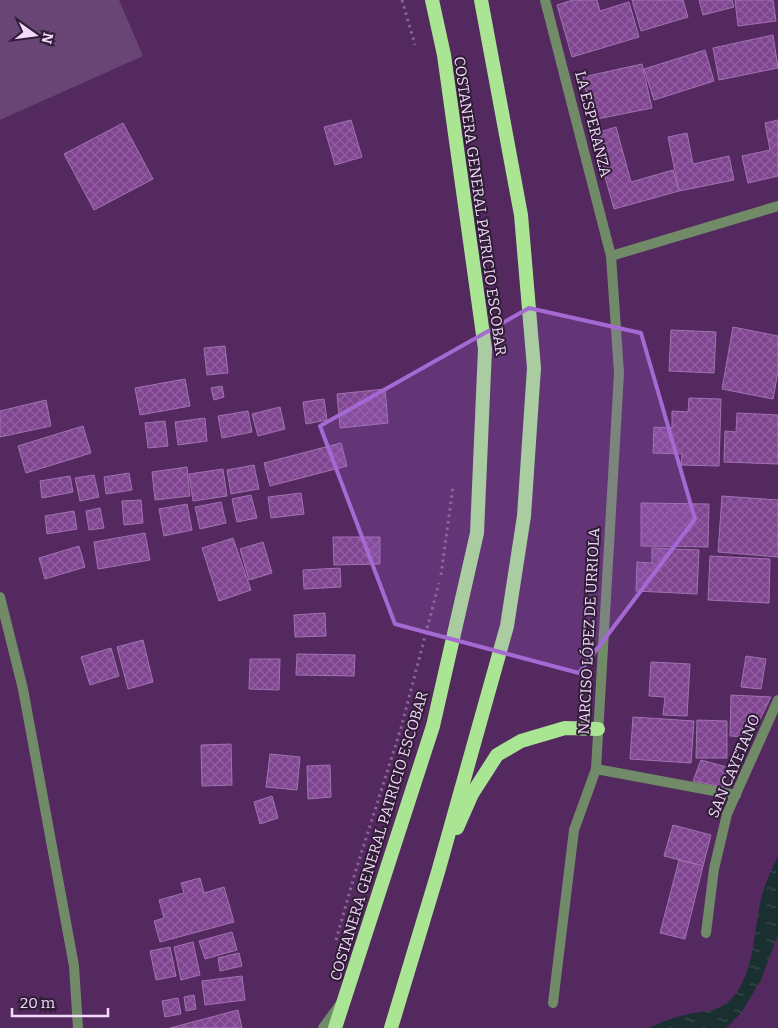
<svg xmlns="http://www.w3.org/2000/svg" width="778" height="1028" viewBox="0 0 778 1028" font-family="Bitter,serif">
  <style>
    .green { fill: #694575 }
    .water { fill: url(#water-ripples) }
    .building { fill: url(#building-cross-hatch); stroke: #a173b0 }
    .lines { fill: none; stroke-linecap: round; stroke-linejoin: round }
    .path { stroke: #896494; stroke-width: 3; stroke-dasharray: 2.5 4; stroke-linecap: butt }
    .service { stroke: #718b68; stroke-width: 10 }
    .minor { stroke: #718b68; stroke-width: 10 }
    .trunk { stroke: #aae594; stroke-width: 14 }
    .marked { fill: #a569d4; fill-opacity: 0.2; stroke: #a569d4; stroke-width: 4; stroke-linejoin: round }
    .labels { text-anchor: middle; stroke-width: 4; stroke-linejoin: round; paint-order: stroke }
    .street-label { font-size: 15px; fill: #f3dafb; stroke: #2f1c35 }
  </style>
  <defs>
    <pattern id="water-ripples" width="26" height="14" patternUnits="userSpaceOnUse" patternTransform="scale(1.25)"><rect width="26" height="14" fill="#1a2f2f"/><path d="M2 4q2-2 4 0t4 0M15 11q2-2 4 0t4 0" fill="none" stroke="#3c4d4e"/></pattern>
    <pattern id="building-cross-hatch" width="8" height="8" patternUnits="userSpaceOnUse" patternTransform="scale(1.25)"><rect width="8" height="8" fill="#7f4591"/><path d="M0 0l8 8M0 8l8-8" fill="none" stroke="#925fa1"/></pattern>
  </defs>
  <rect width="100%" height="100%" fill="#532960"/>
  <polygon class="green" points="0,0 119,0 143,56 0,120"/>
  <path class="water" d="M778,856V934L761,980L741,1013L726,1028H649C662,1021 679,1016 693,1013C700,1012 709,1012 716,1009C755,994 753,932 761,899C765,884 771,870 778,856Z"/>
  <g class="building">
    <polygon points="573,0 597,0 600,11 629,2 639,37 572,57 557,5"/>
    <polygon points="632,0 683,0 688,17 641,31"/>
    <polygon points="699,0 732,0 734,7 703,15"/>
    <polygon points="735,0 773,0 776,21 738,26"/>
    <polygon points="773,35 778,68 719,80 713,48"/>
    <polygon points="705,50 714,81 654,100 644,69"/>
    <polygon points="642,64 652,108 592,120 583,77"/>
    <polygon points="351,120 362,157 335,165 324,127"/>
    <polygon points="778,120 778,176 748,183 742,156 770,150 765,123"/>
    <polygon points="123,123 153,179 94,210 64,154"/>
    <polygon points="616,127 631,182 673,170 679,191 614,209 593,134"/>
    <polygon points="687,133 693,164 729,156 734,180 679,191 668,137"/>
    <polygon points="733,327 778,336 778,372 773,399 722,389"/>
    <polygon points="671,330 716,332 714,373 669,371"/>
    <polygon points="225,346 228,373 207,375 204,348"/>
    <polygon points="185,379 190,406 140,415 135,388"/>
    <polygon points="222,386 224,397 214,400 211,388"/>
    <polygon points="385,389 388,423 340,428 337,394"/>
    <polygon points="689,398 721,399 719,466 681,465 682,454 653,453 654,427 672,428 672,411 688,412"/>
    <polygon points="324,399 327,420 306,424 303,402"/>
    <polygon points="46,400 51,426 0,437 0,411"/>
    <polygon points="280,407 285,429 258,436 252,414"/>
    <polygon points="248,411 252,432 222,438 218,416"/>
    <polygon points="737,413 778,415 778,464 724,462 725,431 736,432"/>
    <polygon points="205,418 207,441 178,445 175,422"/>
    <polygon points="165,421 168,446 148,448 145,423"/>
    <polygon points="83,426 91,453 26,473 18,446"/>
    <polygon points="341,443 347,466 270,486 264,463"/>
    <polygon points="254,465 259,489 231,494 227,470"/>
    <polygon points="187,467 190,496 155,500 152,472"/>
    <polygon points="223,469 227,496 193,501 189,474"/>
    <polygon points="129,473 132,490 106,494 104,477"/>
    <polygon points="94,475 99,497 80,501 75,478"/>
    <polygon points="70,476 73,492 42,498 40,481"/>
    <polygon points="301,493 304,514 271,518 268,497"/>
    <polygon points="251,495 257,518 237,522 232,499"/>
    <polygon points="722,496 778,500 778,557 718,552"/>
    <polygon points="141,500 143,523 124,525 122,501"/>
    <polygon points="221,502 226,523 200,529 195,507"/>
    <polygon points="641,503 709,504 708,547 641,546"/>
    <polygon points="187,504 192,530 164,536 159,509"/>
    <polygon points="100,508 104,528 89,530 86,511"/>
    <polygon points="74,511 77,529 47,534 45,516"/>
    <polygon points="145,533 150,560 98,569 94,542"/>
    <polygon points="333,537 380,537 380,564 334,565"/>
    <polygon points="233,538 251,590 219,601 202,548"/>
    <polygon points="263,542 272,573 249,580 240,549"/>
    <polygon points="79,546 85,567 45,579 39,558"/>
    <polygon points="652,548 699,550 697,594 636,591 637,562 652,563"/>
    <polygon points="710,556 770,559 769,603 708,600"/>
    <polygon points="340,568 341,587 304,589 303,570"/>
    <polygon points="325,613 326,636 295,637 294,615"/>
    <polygon points="143,640 153,682 128,689 117,647"/>
    <polygon points="111,648 119,676 90,685 81,657"/>
    <polygon points="297,654 355,655 354,676 296,675"/>
    <polygon points="746,656 766,659 761,689 741,687"/>
    <polygon points="250,659 280,659 279,690 249,689"/>
    <polygon points="651,662 690,664 687,716 663,715 665,697 649,696"/>
    <polygon points="731,695 771,697 751,737 730,736"/>
    <polygon points="633,717 694,721 691,763 630,759"/>
    <polygon points="697,720 727,721 727,758 696,758"/>
    <polygon points="231,744 232,785 202,786 201,745"/>
    <polygon points="270,754 300,757 297,790 266,787"/>
    <polygon points="701,760 727,767 723,787 693,781"/>
    <polygon points="330,765 331,797 308,799 307,766"/>
    <polygon points="272,796 278,818 260,824 254,802"/>
    <polygon points="673,825 711,835 703,866 664,856"/>
    <polygon points="679,860 703,866 685,939 660,933"/>
    <polygon points="200,878 204,893 224,887 234,922 160,942 154,921 164,918 159,900 184,893 181,883"/>
    <polygon points="232,932 237,950 205,959 199,941"/>
    <polygon points="193,942 200,975 181,980 174,947"/>
    <polygon points="170,947 176,976 156,980 150,951"/>
    <polygon points="239,953 242,966 220,971 218,958"/>
    <polygon points="242,976 245,1000 205,1005 202,981"/>
    <polygon points="194,995 196,1009 186,1011 184,997"/>
    <polygon points="178,998 181,1014 165,1017 162,1001"/>
    <polygon points="238,1010 242,1028 170,1028"/>
  </g>
  <g class="lines">
    <g class="path">
      <polyline points="402,0 415,45"/>
      <polyline points="441,575 453,487"/>
      <polyline points="336,940 355,873 401,728 439,583"/>
    </g>
    <g class="service">
      <polyline points="0,597 23,689 74,966 78,1028"/>
      <polyline points="323,1028 339,1006"/>
    </g>
    <g class="minor">
      <polyline points="545,0 611,256 619,373 596,769 574,830 553,1003"/>
      <polyline points="611,256 778,206"/>
      <polyline points="596,769 736,795"/>
      <polyline points="706,933 714,869 727,814 778,700"/>
    </g>
    <g class="trunk">
      <polyline points="457,828 472,794 497,755 521,741 565,728 598,729"/>
      <polyline points="335,1028 433,726 477,533 485,349 444,55 432,0"/>
      <polyline points="391,1028 438,872 507,626 524,516 534,368 521,215 481,0"/>
    </g>
  </g>
  <path class="marked" d="M529,308L641,333L695,519L579,673L395,624L320,426Z"/>
  <g class="labels">
    <g class="street-label">
      <text transform="translate(593 124) rotate(76)" y="5">LA ESPERANZA</text>
      <text transform="translate(480 206) rotate(82)" y="5">COSTANERA GENERAL PATRICIO ESCOBAR</text>
      <text transform="translate(589 631) rotate(-87)" y="5">NARCISO LÓPEZ DE URRIOLA</text>
      <text transform="translate(734 766) rotate(-67)" y="5">SAN CAYETANO</text>
      <text transform="translate(379 836) rotate(-73)" y="5">COSTANERA GENERAL PATRICIO ESCOBAR</text>
    </g>
  </g>
  <g transform="translate(35 35) rotate(104)" stroke="#2f1c35" stroke-width="4" paint-order="stroke">
  <path d="M0-4L9 19L0 12L-9 19Z" fill="#f3dafb"/>
  <text y="-8" font-size="14" font-weight="bold" text-anchor="middle" fill="#f3dafb">N</text>
  </g>
  <path d="M12 1008v8h96v-8" fill="none" stroke="#f3dafb" stroke-width="2.5"/>
  <text x="20" y="1008" font-size="15" fill="#f3dafb" stroke="#2f1c35" stroke-width="4" paint-order="stroke">20 m</text>
</svg>
